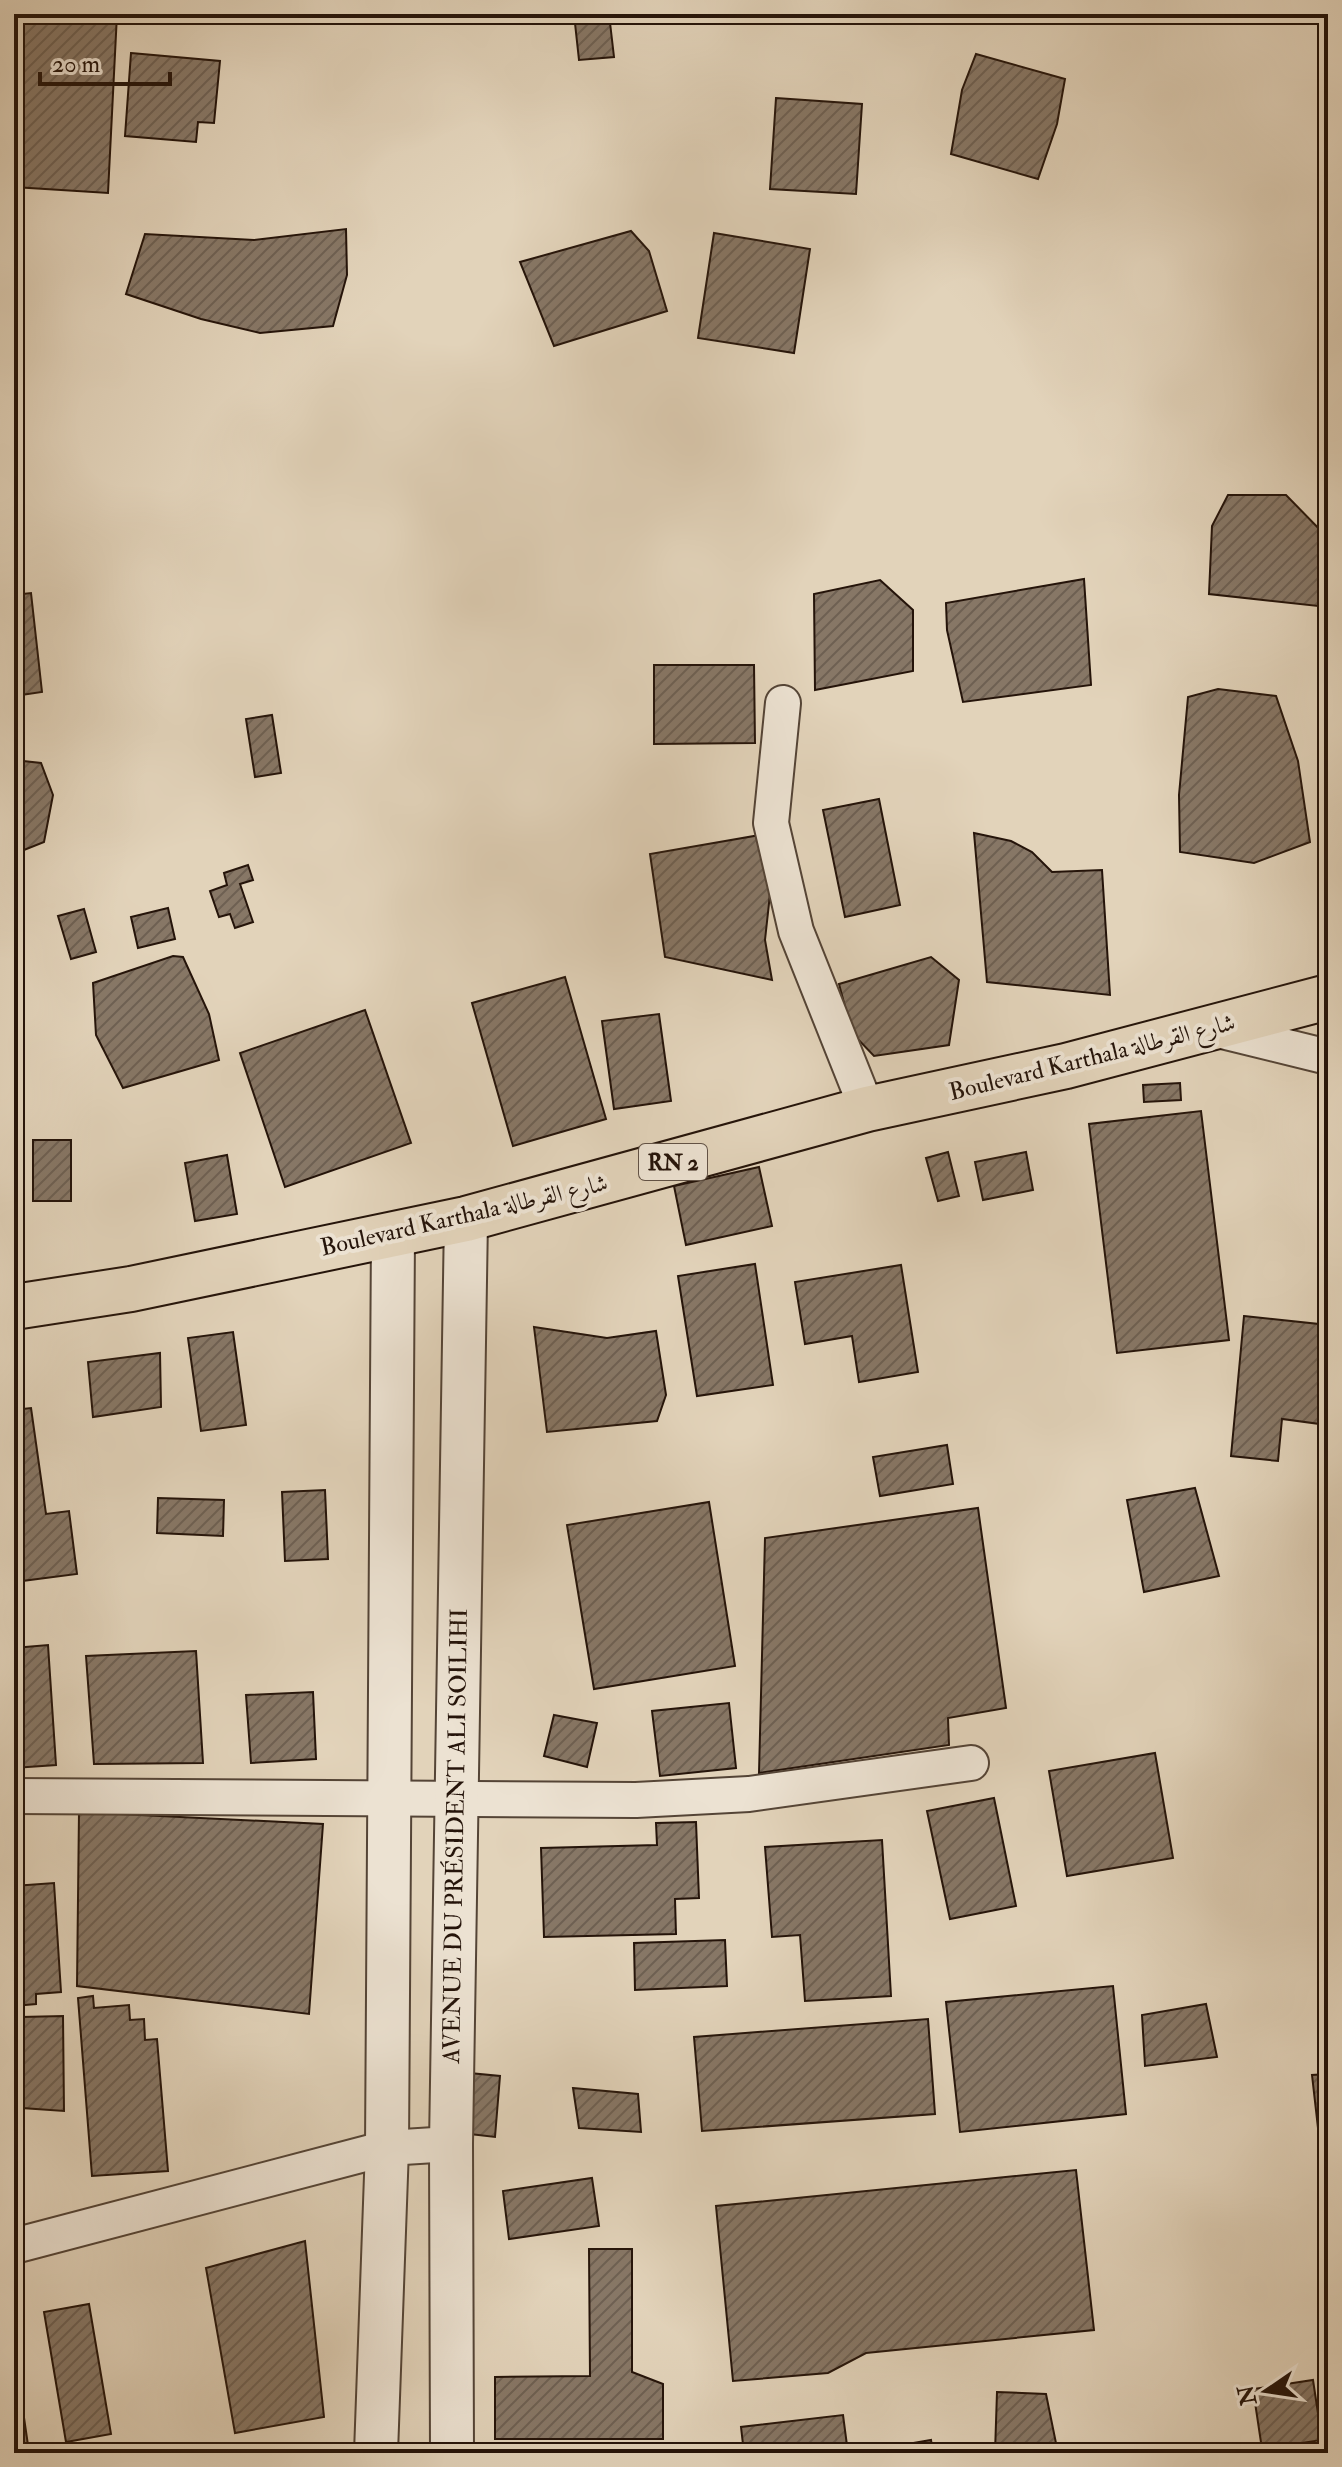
<svg xmlns="http://www.w3.org/2000/svg" width="1342" height="2467" viewBox="0 0 1342 2467" font-family="'IM FELL Double Pica',Amiri,serif">
  <style>
    .building { fill: url(#building-hatch); stroke: #25140a; stroke-width: 2 }
    .lines { fill: none; stroke-linecap: round; stroke-linejoin: round }
    .minor-casing { stroke: #544436; stroke-width: 38 }
    .tertiary-casing { stroke: #544436; stroke-width: 46 }
    .primary-casing { stroke: #25140a; stroke-width: 48 }
    .minor { stroke: #ece2d2; stroke-width: 34 }
    .tertiary { stroke: #ece2d2; stroke-width: 42 }
    .primary { stroke: #e2d3ba; stroke-width: 44 }
    .labels { text-anchor: middle; stroke-width: 8; stroke-linejoin: round; paint-order: stroke }
    .shield { fill: #ece2d2; stroke: #615246; stroke-width: 2 }
    .shield-label { font-size: 22px; font-weight: bold; fill: #25140a }
    .street-label { font-size: 24px; fill: #25140a; stroke: #ece2d2 }
  </style>
  <defs>
    <pattern id="building-hatch" width="6" height="6" patternUnits="userSpaceOnUse" patternTransform="scale(2)"><rect width="6" height="6" fill="#877766"/><path d="M-1 1l2-2M0 6l6-6M5 7l2-2" fill="none" stroke="#6e6052"/></pattern>
  </defs>
  <rect width="100%" height="100%" fill="#e2d3ba"/>
  <filter id="stains"><feTurbulence type="fractalNoise" baseFrequency=".0025" numOctaves="4"/><feColorMatrix values="0 0 0 0 .2 0 0 0 0 .09 0 0 0 0 .02 0 0 0 .5 -.17"/></filter>
  <radialGradient id="worn" r=".72"><stop offset=".6" stop-color="#630" stop-opacity="0"/><stop offset="1" stop-color="#630" stop-opacity=".3"/></radialGradient>
  <g class="building">
    <polygon points="14,14 117,14 108,193 14,187"/>
    <polygon points="574,14 609,14 614,57 579,60"/>
    <polygon points="131,53 220,61 214,123 198,122 196,142 125,136"/>
    <polygon points="976,54 1065,79 1057,124 1038,179 951,154 962,90"/>
    <polygon points="776,98 862,104 856,194 770,189"/>
    <polygon points="346,229 347,275 333,326 260,333 201,319 126,294 145,234 254,240"/>
    <polygon points="631,231 649,251 667,311 554,346 520,262"/>
    <polygon points="714,233 810,249 794,353 698,338"/>
    <polygon points="1228,495 1286,495 1328,538 1327,607 1209,594 1212,526"/>
    <polygon points="1084,579 1091,685 963,702 947,630 946,603"/>
    <polygon points="880,580 913,610 913,671 815,690 814,594"/>
    <polygon points="31,593 42,692 14,696 14,595"/>
    <polygon points="654,665 754,665 755,743 654,744"/>
    <polygon points="1218,689 1276,696 1298,761 1310,842 1254,863 1180,852 1179,795 1188,697"/>
    <polygon points="272,715 281,773 255,777 246,719"/>
    <polygon points="14,760 41,763 53,795 44,842 14,854"/>
    <polygon points="879,799 900,905 845,917 823,810"/>
    <polygon points="974,833 1011,841 1032,852 1052,872 1102,870 1110,995 987,982"/>
    <polygon points="760,835 771,885 765,940 772,980 665,957 650,854"/>
    <polygon points="248,865 253,880 240,884 253,922 235,928 230,914 219,917 210,891 227,885 224,873"/>
    <polygon points="168,908 175,939 138,948 131,917"/>
    <polygon points="84,909 96,952 71,959 58,916"/>
    <polygon points="173,956 183,957 209,1014 219,1060 123,1088 96,1035 93,983"/>
    <polygon points="931,957 959,980 949,1045 874,1056 852,1033 839,984"/>
    <polygon points="565,977 606,1119 513,1146 472,1003"/>
    <polygon points="365,1010 411,1143 285,1187 240,1053"/>
    <polygon points="659,1014 671,1101 614,1109 602,1021"/>
    <polygon points="1180,1083 1181,1100 1144,1102 1143,1085"/>
    <polygon points="1201,1111 1229,1340 1117,1353 1089,1124"/>
    <rect x="33" y="1140" width="38" height="61"/>
    <polygon points="948,1152 959,1196 938,1201 926,1158"/>
    <polygon points="1026,1152 1033,1190 983,1200 975,1162"/>
    <polygon points="227,1155 237,1214 195,1221 185,1163"/>
    <polygon points="759,1167 772,1226 686,1245 674,1186"/>
    <polygon points="755,1264 773,1385 697,1396 678,1276"/>
    <polygon points="901,1265 918,1372 859,1382 852,1336 805,1344 795,1282"/>
    <polygon points="1244,1316 1328,1325 1320,1424 1282,1419 1278,1461 1231,1456"/>
    <polygon points="534,1327 607,1338 656,1331 666,1395 657,1421 547,1432"/>
    <polygon points="233,1332 246,1425 201,1431 188,1338"/>
    <polygon points="160,1353 161,1407 93,1417 88,1362"/>
    <polygon points="31,1408 46,1514 69,1511 77,1574 14,1582 14,1410"/>
    <polygon points="947,1445 953,1484 880,1496 873,1457"/>
    <polygon points="1195,1488 1219,1576 1144,1592 1127,1500"/>
    <polygon points="325,1490 328,1559 285,1561 282,1492"/>
    <polygon points="158,1498 224,1500 223,1536 157,1533"/>
    <polygon points="709,1502 735,1666 594,1689 567,1525"/>
    <polygon points="978,1508 1006,1708 948,1718 949,1745 759,1773 765,1538"/>
    <polygon points="48,1645 56,1765 14,1768 14,1648"/>
    <polygon points="196,1651 203,1763 94,1764 86,1656"/>
    <polygon points="313,1692 316,1759 251,1763 246,1695"/>
    <polygon points="729,1703 736,1768 660,1776 652,1711"/>
    <polygon points="554,1715 597,1723 587,1767 544,1756"/>
    <polygon points="1155,1753 1173,1858 1067,1876 1049,1771"/>
    <polygon points="994,1798 1016,1906 950,1919 927,1811"/>
    <polygon points="79,1812 323,1824 309,2014 77,1986"/>
    <polygon points="696,1822 699,1898 675,1899 676,1934 544,1937 541,1848 657,1845 656,1823"/>
    <polygon points="882,1840 891,1996 805,2001 800,1935 772,1937 765,1847"/>
    <polygon points="54,1883 61,1992 36,1994 36,2004 14,2006 14,1886"/>
    <polygon points="725,1940 727,1986 635,1990 634,1943"/>
    <polygon points="1113,1986 1126,2114 960,2132 946,2002"/>
    <polygon points="93,1996 94,2008 129,2005 130,2020 144,2019 145,2040 157,2039 168,2171 92,2176 78,1998"/>
    <polygon points="1206,2004 1217,2057 1145,2066 1142,2015"/>
    <polygon points="63,2016 64,2111 22,2108 21,2017"/>
    <polygon points="928,2019 935,2114 702,2131 694,2037"/>
    <polygon points="459,2072 500,2076 495,2137 453,2132"/>
    <polygon points="1328,2074 1328,2127 1318,2128 1312,2075"/>
    <polygon points="573,2088 638,2094 641,2132 579,2128"/>
    <polygon points="1076,2170 1094,2330 866,2353 828,2373 733,2381 716,2206"/>
    <polygon points="592,2178 599,2226 509,2239 503,2191"/>
    <polygon points="305,2241 324,2417 235,2433 206,2268"/>
    <polygon points="589,2249 632,2249 632,2372 663,2384 663,2439 495,2439 495,2377 590,2376"/>
    <polygon points="89,2304 111,2434 66,2442 44,2312"/>
    <polygon points="14,2349 29,2452 25,2453 14,2453"/>
    <polygon points="1313,2380 1322,2440 1262,2449 1253,2389"/>
    <polygon points="997,2392 1046,2394 1058,2453 995,2453"/>
    <polygon points="843,2415 848,2453 744,2453 741,2427"/>
    <polygon points="931,2440 933,2453 867,2453 867,2451"/>
  </g>
  <g class="lines">
    <defs>
      <g id="minor">
        <polyline points="783,703 771,823 796,931 867,1109"/>
        <polyline points="1214,1029 1328,1057"/>
        <polyline points="14,1796 636,1800 749,1794 971,1763"/>
        <polyline points="14,2246 387,2148 451,2144"/>
      </g>
      <g id="tertiary">
        <polyline points="376,2453 387,2148 393,1234"/>
        <polyline points="452,2453 451,2144 466,1219"/>
      </g>
      <polyline id="primary" points="14,1307 131,1289 466,1219 867,1109 1066,1066 1328,997"/>
    </defs>
    <use href="#minor" class="minor-casing"/>
    <use href="#tertiary" class="tertiary-casing"/>
    <use href="#primary" class="primary-casing"/>
    <use href="#minor" class="minor"/>
    <use href="#tertiary" class="tertiary"/>
    <use href="#primary" class="primary"/>
  </g>
  <g class="labels">
    <rect class="shield" x="639" y="1144" width="68" height="36" rx="6"/>
    <g class="shield-label">
      <text x="673" y="1170">RN 2</text>
    </g>
    <g class="street-label">
      <text transform="translate(1092 1057) rotate(-14)" y="8">Boulevard Karthala شارع القرطالة</text>
      <text transform="translate(464 1215) rotate(-13)" y="8">Boulevard Karthala شارع القرطالة</text>
      <text transform="translate(455 1836) rotate(-89)" y="8">AVENUE DU PRÉSIDENT ALI SOILIHI</text>
    </g>
  </g>
  <rect width="1342" height="2467" fill="none" stroke="#e2d3ba" stroke-width="48"/>
  <rect x="16" y="16" width="1310" height="2435" fill="none" stroke="#25140a" stroke-width="4"/>
  <rect x="24" y="24" width="1294" height="2419" fill="none" stroke="#25140a" stroke-width="2"/>
  <g transform="translate(1266 2391) rotate(257)" stroke="#ece2d2" stroke-width="6" paint-order="stroke">
  <path d="M0-6L14 30L0 20L-14 30Z" fill="#25140a"/>
  <text y="-12" font-size="22" font-weight="bold" text-anchor="middle" fill="#25140a">N</text>
  </g>
  <path d="M40 72v12h130v-12" fill="none" stroke="#25140a" stroke-width="4"/>
  <text x="52" y="72" font-size="24" fill="#25140a" stroke="#ece2d2" stroke-width="6" paint-order="stroke">20 m</text>
  <rect width="100%" height="100%" filter="url(#stains)"/>
  <rect width="100%" height="100%" fill="url(#worn)"/>
</svg>
